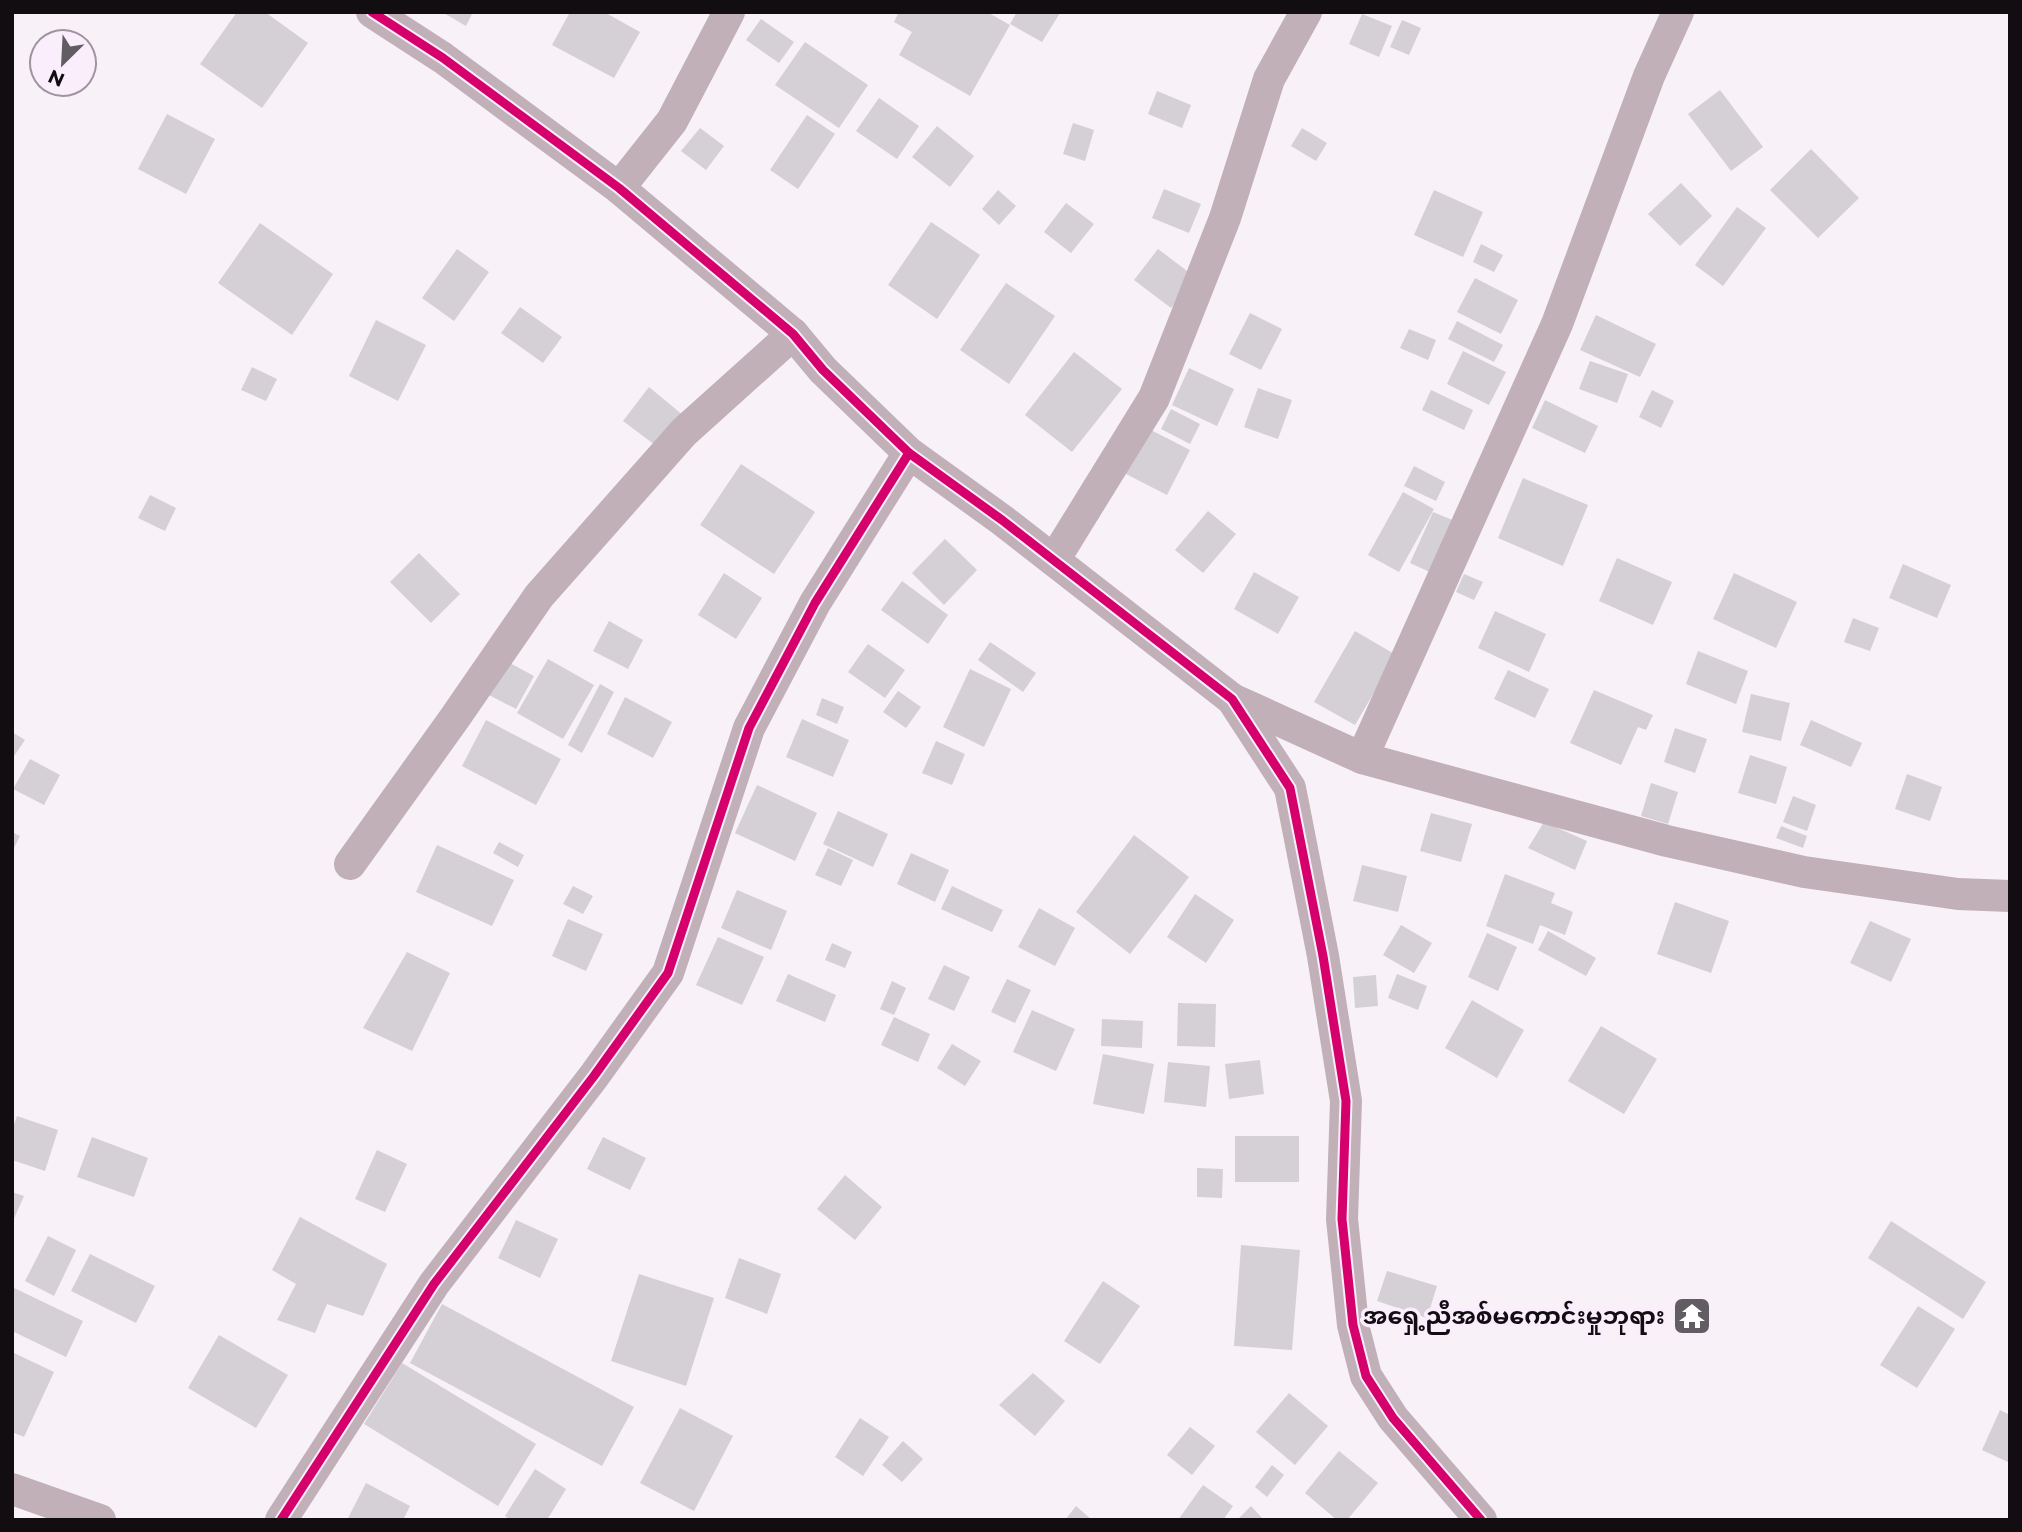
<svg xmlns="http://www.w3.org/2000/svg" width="2022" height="1532" viewBox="0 0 2022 1532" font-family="Montserrat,'Noto Sans Myanmar',sans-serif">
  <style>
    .building { fill: #d4d0d5 }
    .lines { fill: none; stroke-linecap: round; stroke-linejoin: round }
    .minor { stroke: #c1b0b7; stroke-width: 32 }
    .cycleway-casing { stroke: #faeefc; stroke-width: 13 }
    .cycleway { stroke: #d6006c; stroke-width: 9 }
    .labels { text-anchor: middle; stroke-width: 7; stroke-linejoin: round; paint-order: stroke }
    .poi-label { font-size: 24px; font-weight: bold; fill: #110d11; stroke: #faeefc; text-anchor: end }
  </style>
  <rect width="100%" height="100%" fill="#f8f2f8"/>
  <g class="building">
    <polygon points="237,12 265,12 308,43 262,108 200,64"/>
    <polygon points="442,12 473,12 466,26"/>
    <polygon points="570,12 604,12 640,32 614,78 552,45"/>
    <polygon points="899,12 987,12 1010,25 970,96 899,55 912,32 894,22"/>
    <polygon points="1017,12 1058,12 1060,13 1042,42 1010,24"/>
    <polygon points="1362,14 1392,26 1379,57 1349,44"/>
    <polygon points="761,19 794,42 779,63 746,40"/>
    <polygon points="1402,20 1421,28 1409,55 1390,47"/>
    <polygon points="805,42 868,85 839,128 775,85"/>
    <polygon points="1720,90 1763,147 1731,171 1688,114"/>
    <polygon points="1157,91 1191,105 1182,128 1148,114"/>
    <polygon points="879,98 919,126 897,159 856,131"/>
    <polygon points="167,114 215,139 186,194 138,169"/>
    <polygon points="807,115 835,134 798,189 770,170"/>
    <polygon points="1073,123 1094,130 1085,161 1063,154"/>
    <polygon points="937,126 974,156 950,187 912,157"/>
    <polygon points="700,128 724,146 706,170 681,151"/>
    <polygon points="1302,128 1327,143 1316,161 1291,146"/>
    <polygon points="1811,149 1859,198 1818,238 1770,190"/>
    <polygon points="1681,183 1712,216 1680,246 1648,214"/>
    <polygon points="1164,189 1201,204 1189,233 1152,218"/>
    <polygon points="998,190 1016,206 999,225 982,209"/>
    <polygon points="1434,190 1483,212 1463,257 1414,235"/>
    <polygon points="1066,203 1094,224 1071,253 1044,232"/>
    <polygon points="1737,207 1766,228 1723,286 1695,265"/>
    <polygon points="931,222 980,255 937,319 888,285"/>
    <polygon points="260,223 333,274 292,335 218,283"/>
    <polygon points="1481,244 1503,255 1494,272 1473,262"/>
    <polygon points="457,249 489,272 454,321 422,298"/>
    <polygon points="1158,249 1195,277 1171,308 1134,280"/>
    <polygon points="1475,278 1518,300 1501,334 1457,312"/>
    <polygon points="1006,283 1055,316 1009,384 960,350"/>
    <polygon points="520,307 562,337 543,363 501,333"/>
    <polygon points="1250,313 1282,329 1261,370 1229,354"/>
    <polygon points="1596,315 1656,344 1640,377 1580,350"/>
    <polygon points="376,320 426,345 398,401 349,376"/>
    <polygon points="1457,321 1503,345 1494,362 1448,339"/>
    <polygon points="1409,329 1436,340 1428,360 1400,348"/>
    <polygon points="1463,351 1506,372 1489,405 1447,384"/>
    <polygon points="1074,352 1122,389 1072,452 1025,415"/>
    <polygon points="1590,361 1628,374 1617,403 1579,389"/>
    <polygon points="252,367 277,379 266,401 241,390"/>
    <polygon points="1189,368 1234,389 1217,426 1172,405"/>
    <polygon points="649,387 684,416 659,448 623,421"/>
    <polygon points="1258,388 1292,400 1278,439 1244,427"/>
    <polygon points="1431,390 1473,410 1464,430 1422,410"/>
    <polygon points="1652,390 1674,401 1661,428 1639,417"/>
    <polygon points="1545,400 1598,426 1585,453 1532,428"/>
    <polygon points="1171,409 1200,424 1190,444 1161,429"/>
    <polygon points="1147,428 1190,450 1167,495 1124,473"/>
    <polygon points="741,464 815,512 774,574 700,525"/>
    <polygon points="1414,466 1445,482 1436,501 1404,486"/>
    <polygon points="1523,478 1588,505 1563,566 1498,538"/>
    <polygon points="1403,492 1434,509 1399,572 1368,555"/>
    <polygon points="150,495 176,508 165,531 138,518"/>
    <polygon points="1208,511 1236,534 1203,573 1175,550"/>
    <polygon points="1433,512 1455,521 1432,573 1410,563"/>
    <polygon points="945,539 977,570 944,605 912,573"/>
    <polygon points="419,553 460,594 431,623 390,582"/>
    <polygon points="1617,558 1672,582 1653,625 1599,601"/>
    <polygon points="1903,564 1951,585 1937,618 1889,598"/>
    <polygon points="1254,572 1299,597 1278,634 1234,609"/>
    <polygon points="724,573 762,598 736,639 698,615"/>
    <polygon points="1734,573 1797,602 1776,648 1713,619"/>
    <polygon points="1464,574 1483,582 1474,600 1456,592"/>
    <polygon points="902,581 948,615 928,644 881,610"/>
    <polygon points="1495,611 1546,634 1529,672 1478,648"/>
    <polygon points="1853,618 1879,628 1870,651 1844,642"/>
    <polygon points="609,621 643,640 628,669 593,651"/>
    <polygon points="1355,631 1396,655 1355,725 1314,702"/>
    <polygon points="990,642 1036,673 1023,692 978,660"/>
    <polygon points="868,644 905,670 885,698 848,672"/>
    <polygon points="1698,651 1748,671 1736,704 1686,684"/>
    <polygon points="548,659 594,685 563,739 517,713"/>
    <polygon points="508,662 534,676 516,709 489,695"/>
    <polygon points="970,669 1011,689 984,747 943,727"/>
    <polygon points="1508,670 1549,689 1535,718 1494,699"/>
    <polygon points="600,684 614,692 582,753 568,745"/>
    <polygon points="1594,690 1653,715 1646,730 1638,727 1621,765 1570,743"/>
    <polygon points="898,691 921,707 906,728 883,712"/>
    <polygon points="1751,694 1790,703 1781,741 1742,732"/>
    <polygon points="625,697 672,722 653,758 607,734"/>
    <polygon points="822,698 844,707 837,724 816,715"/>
    <polygon points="802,719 849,740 833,777 786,757"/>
    <polygon points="486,720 561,759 536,805 462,766"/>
    <polygon points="1811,720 1862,743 1851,767 1800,745"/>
    <polygon points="1675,728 1707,739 1695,773 1664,762"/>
    <polygon points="12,732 25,740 12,759"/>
    <polygon points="936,741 965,754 952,785 922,773"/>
    <polygon points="1750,755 1787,767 1776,804 1738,793"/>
    <polygon points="30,759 60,775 44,805 13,789"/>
    <polygon points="1907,774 1942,787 1930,821 1895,809"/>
    <polygon points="1651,783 1678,792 1668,824 1641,816"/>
    <polygon points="757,785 817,813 795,861 735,833"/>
    <polygon points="1793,796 1816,805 1807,831 1783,822"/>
    <polygon points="838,811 888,834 873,867 823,844"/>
    <polygon points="1431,813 1472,824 1461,862 1420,851"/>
    <polygon points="1544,822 1587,841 1575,870 1528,848"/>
    <polygon points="1781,826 1807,836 1803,848 1776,838"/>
    <polygon points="12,832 20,836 12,852"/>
    <polygon points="1134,835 1189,877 1130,954 1076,912"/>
    <polygon points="499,842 524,855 518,867 493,853"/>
    <polygon points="437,845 514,880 492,926 416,892"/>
    <polygon points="828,848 853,860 841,886 815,875"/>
    <polygon points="911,853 949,870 935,902 897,884"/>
    <polygon points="1362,865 1407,876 1398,912 1353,901"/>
    <polygon points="1505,874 1555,893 1551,903 1573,912 1565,935 1540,925 1533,944 1486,926"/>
    <polygon points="573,886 593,896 583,914 563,904"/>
    <polygon points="952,886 1003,910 992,932 941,909"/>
    <polygon points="737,890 787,911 771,950 721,928"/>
    <polygon points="1195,894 1234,920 1206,963 1167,937"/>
    <polygon points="1675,902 1729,921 1711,973 1657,954"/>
    <polygon points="1039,908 1075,928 1055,966 1018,947"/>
    <polygon points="568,919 603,934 586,971 552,956"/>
    <polygon points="1870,921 1911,939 1891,982 1850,963"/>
    <polygon points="1401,925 1432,943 1414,973 1383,955"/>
    <polygon points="1548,931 1596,958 1586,976 1538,950"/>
    <polygon points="1487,933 1517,947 1498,991 1468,977"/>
    <polygon points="718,937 764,957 742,1005 696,985"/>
    <polygon points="832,943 852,952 845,968 825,960"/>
    <polygon points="407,952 450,973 412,1051 363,1028"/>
    <polygon points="944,965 970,977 954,1011 928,999"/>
    <polygon points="788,974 836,995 825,1022 776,1001"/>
    <polygon points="1397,974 1427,986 1418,1010 1388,998"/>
    <polygon points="1376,975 1378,1006 1355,1008 1353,977"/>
    <polygon points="1007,979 1031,990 1015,1023 991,1012"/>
    <polygon points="892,981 906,988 894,1015 880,1009"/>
    <polygon points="1472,1000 1524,1030 1497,1078 1445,1048"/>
    <polygon points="1178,1003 1216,1004 1215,1047 1177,1046"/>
    <polygon points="1032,1010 1075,1029 1056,1071 1013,1052"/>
    <polygon points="894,1017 930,1034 918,1062 881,1045"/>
    <polygon points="1102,1019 1143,1021 1142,1048 1101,1046"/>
    <polygon points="1601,1026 1657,1059 1624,1114 1568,1081"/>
    <polygon points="952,1044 981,1061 965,1086 937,1068"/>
    <polygon points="1103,1054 1154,1064 1144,1114 1093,1104"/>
    <polygon points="1260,1060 1264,1094 1229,1099 1225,1064"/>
    <polygon points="1168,1062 1210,1066 1206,1107 1164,1102"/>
    <polygon points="17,1116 58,1130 45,1171 12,1160 12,1130"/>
    <rect x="1235" y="1136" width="64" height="46"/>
    <polygon points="92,1137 148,1158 134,1197 77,1177"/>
    <polygon points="603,1137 646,1158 630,1190 587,1169"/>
    <polygon points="377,1150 407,1164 385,1212 355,1199"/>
    <polygon points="1197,1168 1223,1169 1222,1198 1197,1197"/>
    <polygon points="845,1175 882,1207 855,1240 817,1209"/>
    <polygon points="12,1192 24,1196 12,1223"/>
    <polygon points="300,1217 387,1264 363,1316 327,1304 315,1333 277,1320 296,1284 272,1270"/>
    <polygon points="516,1220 558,1239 540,1278 498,1258"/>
    <polygon points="1891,1221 1986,1282 1963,1319 1868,1258"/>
    <polygon points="48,1236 76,1250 54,1296 25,1281"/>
    <polygon points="1241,1245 1300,1250 1292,1350 1234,1346"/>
    <polygon points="90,1254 155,1286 136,1323 71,1291"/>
    <polygon points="739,1258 781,1274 767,1314 725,1298"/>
    <polygon points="1387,1271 1437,1286 1427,1318 1377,1301"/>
    <polygon points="639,1274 714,1298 686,1386 611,1361"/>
    <polygon points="1103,1281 1140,1306 1100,1364 1064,1341"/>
    <polygon points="12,1287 83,1321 66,1357 12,1331"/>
    <polygon points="442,1304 634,1407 602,1466 410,1363"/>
    <polygon points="1918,1306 1955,1329 1917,1388 1880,1365"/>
    <polygon points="219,1335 288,1375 256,1428 188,1388"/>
    <polygon points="12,1352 54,1372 24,1437 12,1432"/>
    <polygon points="402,1363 536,1444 498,1506 364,1424"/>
    <polygon points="1033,1373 1065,1401 1035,1436 999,1405"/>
    <polygon points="1289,1393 1328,1426 1295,1465 1256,1432"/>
    <polygon points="680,1408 733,1436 694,1511 640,1483"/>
    <polygon points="2000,1410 2010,1415 2010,1463 1982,1450"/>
    <polygon points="860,1418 889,1437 863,1476 835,1457"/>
    <polygon points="1190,1427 1215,1446 1192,1475 1167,1455"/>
    <polygon points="903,1441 923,1459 902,1482 882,1465"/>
    <polygon points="1339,1451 1378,1483 1347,1520 1337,1520 1305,1493"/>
    <polygon points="1272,1465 1284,1475 1267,1497 1255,1487"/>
    <polygon points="535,1469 566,1489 547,1520 510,1520 505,1516"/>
    <polygon points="366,1483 410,1506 403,1520 347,1520"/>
    <polygon points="1203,1485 1233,1506 1223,1520 1178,1520"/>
    <polygon points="1076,1506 1092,1520 1065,1520"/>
    <polygon points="1251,1506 1264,1520 1237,1520"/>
  </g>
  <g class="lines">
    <g class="minor">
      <polyline points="372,12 443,58 619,188 793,334 823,370 909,453 1002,520 1232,699 1290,788 1323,956 1346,1101 1342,1219 1353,1325 1366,1376 1393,1418 1481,1520"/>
      <polyline points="619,188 672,121 729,12"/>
      <polyline points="1054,560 1154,398 1225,218 1269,79 1306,12"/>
      <polyline points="1232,699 1362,758 1667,841 1804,872 1958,894 2010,896"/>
      <polyline points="1362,758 1557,324 1649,76 1678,12"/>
      <polyline points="350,864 454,719 539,596 684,432 793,334"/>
      <polyline points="12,1489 100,1520"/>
      <polyline points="281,1520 434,1284 594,1076 668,973 749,728 815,603 909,453"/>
    </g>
    <defs>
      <g id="cycleway">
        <polyline points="372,12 443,58 619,188 793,334 823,370 909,453 1002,520 1232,699 1290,788 1323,956 1346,1101 1342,1219 1353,1325 1366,1376 1393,1418 1481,1520"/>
        <polyline points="281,1520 434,1284 594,1076 668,973 749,728 815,603 909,453"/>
      </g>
    </defs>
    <use href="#cycleway" class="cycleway-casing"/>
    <use href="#cycleway" class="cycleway"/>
  </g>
  <defs>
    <symbol id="temple-square" viewBox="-11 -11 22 22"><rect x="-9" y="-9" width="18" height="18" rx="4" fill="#625d62" stroke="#faeefc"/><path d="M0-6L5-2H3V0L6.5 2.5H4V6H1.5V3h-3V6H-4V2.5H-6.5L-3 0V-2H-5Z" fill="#fff"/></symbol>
  </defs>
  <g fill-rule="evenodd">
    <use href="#temple-square" x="1670" y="1294" width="44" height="44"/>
  </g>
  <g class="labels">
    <g class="poi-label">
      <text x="1665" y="1324">အရှေ့ညီအစ်မကောင်းမှုဘုရား</text>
    </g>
  </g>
  <rect width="2022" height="1532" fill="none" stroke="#110d11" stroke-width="28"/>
  <g transform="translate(63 63) rotate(204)"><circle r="33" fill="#faeefc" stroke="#9d949e" stroke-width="2"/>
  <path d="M0-5L12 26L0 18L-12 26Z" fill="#625d62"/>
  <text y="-10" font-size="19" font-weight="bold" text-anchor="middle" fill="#110d11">N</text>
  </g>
</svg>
